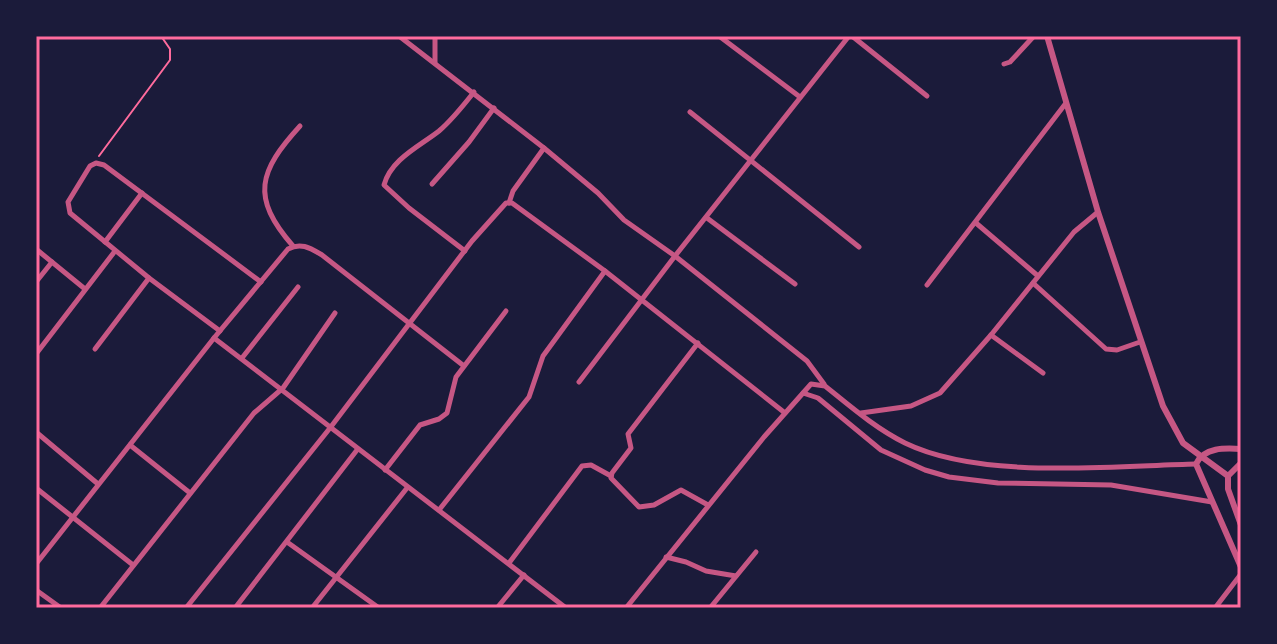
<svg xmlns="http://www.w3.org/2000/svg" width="1277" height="644" viewBox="0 0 1277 644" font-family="'DM Sans',sans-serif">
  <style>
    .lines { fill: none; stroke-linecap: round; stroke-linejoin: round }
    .path { stroke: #ff6b9d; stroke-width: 2 }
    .minor { stroke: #c65784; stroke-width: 5 }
    .tertiary { stroke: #c65784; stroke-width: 6 }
    .neatline { fill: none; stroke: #ff6b9d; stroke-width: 3 }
  </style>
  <rect width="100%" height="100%" fill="#1b1b3a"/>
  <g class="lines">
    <polyline class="path" points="99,156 170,60 170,49 161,36"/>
    <g class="minor">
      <polyline points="399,36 544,148 598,193 624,220 675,256 807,361 824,384"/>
      <polyline points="719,36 800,97"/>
      <polyline points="852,36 927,96"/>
      <polyline points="435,62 435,36"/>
      <polyline points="1004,64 1010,62 1034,36"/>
      <polyline points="690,112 859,247"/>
      <polyline points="432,184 469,142 494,108"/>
      <polyline points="509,203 513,191 544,148"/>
      <polyline points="707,218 795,284"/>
      <polyline points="976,223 1038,276"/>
      <polyline points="105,242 142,193"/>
      <path d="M293,246C250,197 259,171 300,126"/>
      <polyline points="36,249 85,289"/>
      <path d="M465,251L409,208L384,185C391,159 420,146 439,131C452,120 463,106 474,92"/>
      <polyline points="36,282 52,262"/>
      <polyline points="1033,283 1106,349 1117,350 1140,342"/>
      <polyline points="927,285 1066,103"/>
      <polyline points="220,331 149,278 70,213 68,202 90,166 96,163 104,165 261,282"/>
      <polyline points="991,335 1043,373"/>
      <polyline points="214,338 566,608"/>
      <polyline points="698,343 628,434 631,448 612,473 611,478 639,507 654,505 681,490 708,505"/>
      <polyline points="95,349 149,278"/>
      <polyline points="36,354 115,251"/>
      <polyline points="242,358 298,287"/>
      <polyline points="579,382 675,256 849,36"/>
      <polyline points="803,393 818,398 881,450 925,470 949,477 998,483 1111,485 1212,502"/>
      <polyline points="861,413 911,406 940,393 991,335 1074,232 1098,212"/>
      <polyline points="36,432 98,484"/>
      <polyline points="130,445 190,493"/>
      <polyline points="385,470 420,425 439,419 447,413 456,377 506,311"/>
      <polyline points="36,488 133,565"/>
      <polyline points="439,510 529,397 543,356 605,271"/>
      <polyline points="287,542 379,608"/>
      <polyline points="666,557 686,562 706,571 736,576"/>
      <polyline points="509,563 582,466 591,465 611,476"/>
      <path d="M36,564L214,338L288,249C301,242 310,248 322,255L464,366"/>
      <polyline points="36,590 61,608"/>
      <polyline points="100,608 254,413 283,388 335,313"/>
      <polyline points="186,608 330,428 472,241 506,203 512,203 605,271 785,413"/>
      <polyline points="235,608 357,450"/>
      <polyline points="312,608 407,488"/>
      <polyline points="497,608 524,575"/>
      <path d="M626,608L764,437L811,384L825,386C850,406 875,428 905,443C981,480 1111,466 1196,464"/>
      <polyline points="710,608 756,552"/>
      <polyline points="1215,608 1241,574"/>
    </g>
    <g class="tertiary">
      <polyline points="1047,36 1098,212 1163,406 1183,443 1228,476"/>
      <path d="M1241,449C1225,448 1204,447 1196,464L1241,567"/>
      <polyline points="1241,463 1228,476 1228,489 1241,525"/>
    </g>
  </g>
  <rect width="1277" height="644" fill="none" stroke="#1b1b3a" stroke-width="76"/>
  <rect x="38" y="38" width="1201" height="568" class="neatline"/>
</svg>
